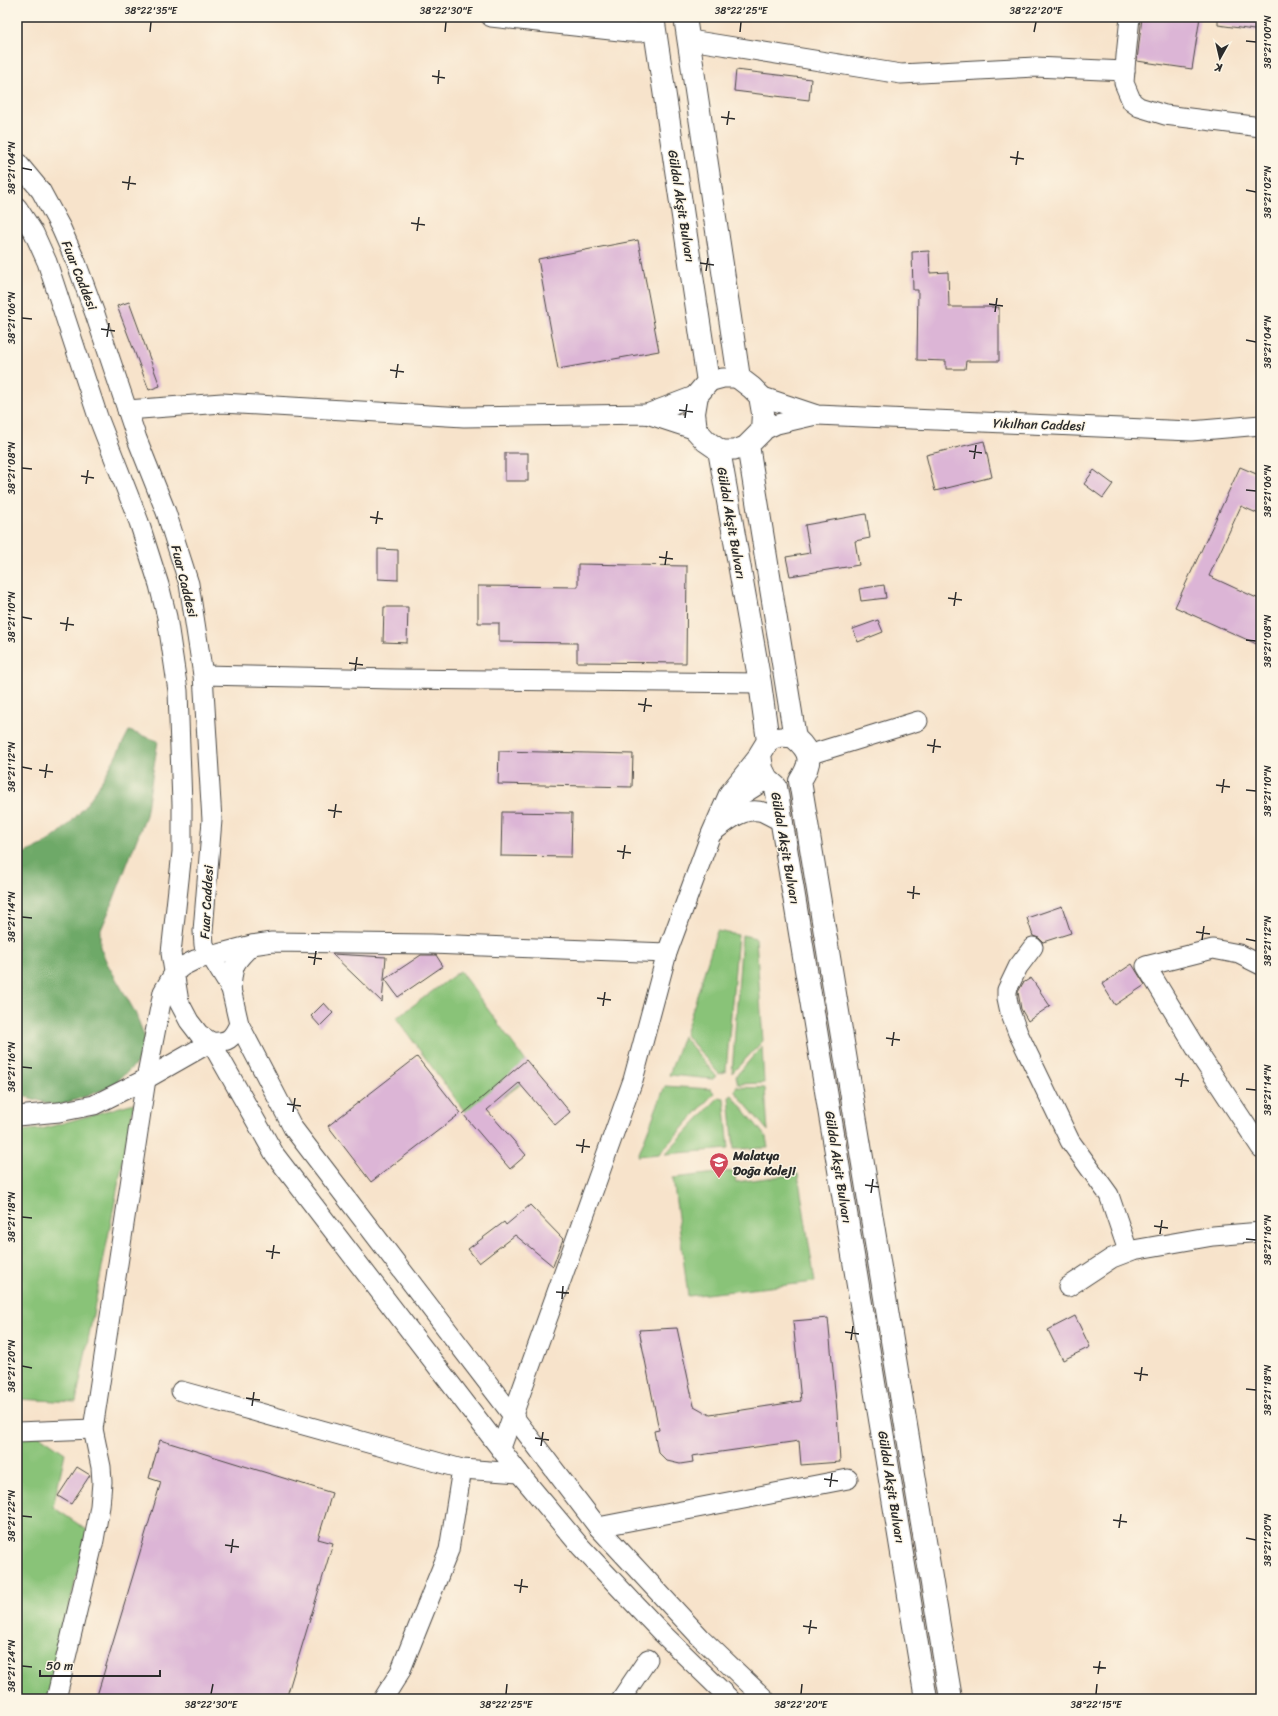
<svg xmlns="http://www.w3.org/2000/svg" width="1278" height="1716" viewBox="0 0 1278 1716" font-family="Sriracha,sans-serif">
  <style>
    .green { fill: #89c378; stroke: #5a7752 }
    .forest { fill: #6ea968; stroke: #4c6a4a }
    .building { fill: #dcb5d6 }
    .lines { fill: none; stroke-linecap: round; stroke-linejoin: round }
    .minor-casing { stroke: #4a4743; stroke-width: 21 }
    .major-casing { stroke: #4a4743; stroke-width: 24 }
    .minor { stroke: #fff; stroke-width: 19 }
    .major { stroke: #fff; stroke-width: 22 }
    .ticks { fill: none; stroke: #2b2b2b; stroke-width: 1.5 }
    .labels { text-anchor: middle; stroke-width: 3; stroke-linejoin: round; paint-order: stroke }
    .street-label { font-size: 13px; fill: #2b2b2b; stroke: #fcf5e5 }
    .poi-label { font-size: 13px; font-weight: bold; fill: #2b2b2b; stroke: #fcf5e5; text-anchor: start }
    .neatline { fill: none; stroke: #2b2b2b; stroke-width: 1.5 }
    .ticks-label { font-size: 10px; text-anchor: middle; fill: #2b2b2b }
  </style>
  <rect width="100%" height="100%" fill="#fcf5e5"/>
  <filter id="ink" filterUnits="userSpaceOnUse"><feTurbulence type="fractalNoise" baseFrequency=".025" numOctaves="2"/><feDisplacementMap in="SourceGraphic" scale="8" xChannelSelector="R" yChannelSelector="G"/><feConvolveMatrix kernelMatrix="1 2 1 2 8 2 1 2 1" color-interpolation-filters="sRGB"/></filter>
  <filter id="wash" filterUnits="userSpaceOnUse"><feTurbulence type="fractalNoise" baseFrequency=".012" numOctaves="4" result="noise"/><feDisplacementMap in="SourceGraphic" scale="16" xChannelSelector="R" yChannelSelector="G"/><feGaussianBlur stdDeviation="0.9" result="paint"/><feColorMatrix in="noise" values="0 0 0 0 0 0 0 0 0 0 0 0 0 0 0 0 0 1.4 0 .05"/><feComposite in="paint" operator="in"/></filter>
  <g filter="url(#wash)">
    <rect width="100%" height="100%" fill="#f7e3cb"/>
    <g class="green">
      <polygon points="717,931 738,935 726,1071 719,1074 685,1034"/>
      <polygon points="742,935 756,938 763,1041 732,1073"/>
      <polygon points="460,971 535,1074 471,1120 396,1018"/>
      <polygon points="683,1036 716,1076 713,1079 669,1075"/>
      <polygon points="762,1046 764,1083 738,1084 736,1076"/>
      <polygon points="665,1086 711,1089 714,1093 659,1154 638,1156"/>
      <polygon points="736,1087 765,1088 768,1131 735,1092"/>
      <polygon points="732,1095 766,1137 768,1148 734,1149 729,1097"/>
      <polygon points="719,1097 724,1098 729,1149 665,1154"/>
      <polygon points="134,1103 76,1402 17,1399 17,1131 42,1129"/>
      <polygon points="734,1171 736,1182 798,1174 815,1282 688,1296 673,1178"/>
      <polygon points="17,1429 36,1433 65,1453 53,1507 87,1530 48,1699 17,1699"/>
    </g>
    <path class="forest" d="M129,731L158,741L146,815L110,909L100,932V947L107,963L135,1012L147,1043L136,1064L112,1086L87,1096L57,1106L17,1094V855C23,854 29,851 34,849C81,827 106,775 129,731Z"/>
    <g id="blocks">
      <g class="building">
        <polygon points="1142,17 1200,17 1192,69 1137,61"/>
        <polygon points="1218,17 1261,17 1261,31 1218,25"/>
        <polygon points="736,70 811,79 809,100 734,91"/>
        <polygon points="638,240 659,351 558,369 538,259"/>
        <polygon points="929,251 930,273 948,272 949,307 999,307 999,361 966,361 965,369 946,369 946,361 917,360 918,290 913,290 912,252"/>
        <polygon points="129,302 160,386 149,390 117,306"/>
        <polygon points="984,441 992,477 935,491 926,455"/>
        <rect x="505" y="453" width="23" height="28"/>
        <polygon points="1240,467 1261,476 1261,515 1241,506 1209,576 1261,600 1261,646 1175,607"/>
        <polygon points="1094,470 1113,484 1103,498 1084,484"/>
        <polygon points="866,514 870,538 855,541 859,565 790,576 786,557 810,553 805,525"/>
        <polygon points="378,549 398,550 398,580 378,579"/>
        <polygon points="578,564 687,566 686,663 577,662 577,643 499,642 499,623 478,623 478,586 578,587"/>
        <polygon points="884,585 886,598 861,601 859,589"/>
        <polygon points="384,607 408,607 407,643 383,642"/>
        <polygon points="878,620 883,632 858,642 853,629"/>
        <polygon points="499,751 633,754 632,787 498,784"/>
        <polygon points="502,812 572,813 571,857 501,856"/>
        <polygon points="1062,906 1071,933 1043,942 1039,938 1033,936 1027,918"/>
        <polygon points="332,954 386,957 382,1002"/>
        <polygon points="421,955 436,955 443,966 398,997 385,979"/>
        <polygon points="1132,964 1145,985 1115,1005 1102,984"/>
        <polygon points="1031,978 1050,1006 1028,1021 1021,1009 1018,992 1023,983"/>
        <polygon points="324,1003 333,1013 320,1026 311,1016"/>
        <polygon points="417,1057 461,1113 371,1182 328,1126"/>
        <polygon points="526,1060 570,1112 555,1125 519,1083 487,1110 526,1155 510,1169 463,1114"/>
        <polygon points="530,1205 563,1239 553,1266 515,1235 479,1263 468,1249 504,1222 506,1225"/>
        <polygon points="1075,1316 1090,1347 1063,1360 1048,1330"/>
        <polygon points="828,1318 837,1412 840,1462 801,1465 799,1441 692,1456 693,1462 680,1464 667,1461 658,1452 654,1431 659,1430 639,1330 677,1328 694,1406 710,1415 801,1401 793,1321"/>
        <polygon points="160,1440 332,1493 318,1539 333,1543 286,1699 96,1699 161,1482 149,1478"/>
        <polygon points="77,1467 90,1475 71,1504 58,1496"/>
      </g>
    </g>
  </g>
  <g filter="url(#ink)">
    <use href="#blocks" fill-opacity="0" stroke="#4a4743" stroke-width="1"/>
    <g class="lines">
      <defs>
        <g id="minor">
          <polyline points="491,17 629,32 641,32 655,28"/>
          <polyline points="1130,17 1126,56 1124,83 1132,102 1139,107 1165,115 1261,127"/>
          <polyline points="690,40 901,74 1035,67 1125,71"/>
          <polyline points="17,162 41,191 61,228 76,262 95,314 137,439 166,512 189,584 203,675 212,820 203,931 204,945 231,989 239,1024 293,1128 598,1527 701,1638 765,1699"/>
          <polyline points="17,207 34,233 47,262 98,417 139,522 159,585 167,617 178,691 182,804 182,852 171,953 179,1002 189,1021 199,1034 211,1042 275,1155 519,1473 580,1546 662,1633 730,1699"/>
          <polyline points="708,382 723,378 739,378"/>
          <polyline points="760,396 817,415 1191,431 1261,425"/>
          <polyline points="127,410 222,403 464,417 647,414 696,430"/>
          <polyline points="647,414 697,395"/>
          <polyline points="762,431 777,424 816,415"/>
          <polyline points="719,450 734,450 748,445"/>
          <polyline points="203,675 394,679 760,683"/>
          <polyline points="768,741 780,737 795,738"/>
          <polyline points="808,755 918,721"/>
          <polyline points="726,808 740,796 767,779"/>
          <path d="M712,833C725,823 744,806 763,812C769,815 776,819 783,822"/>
          <polyline points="1033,947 1018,967 1007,990 1007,998 1010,1012 1018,1033 1070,1141 1109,1195 1128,1251"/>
          <polyline points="1261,965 1239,954 1213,949 1146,966 1203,1060 1261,1148"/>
          <path d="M231,989C233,964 234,962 252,945"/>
          <path d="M17,1116L59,1112L94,1105L146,1079L211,1042C228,1043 232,1039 239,1024"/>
          <polyline points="1068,1287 1112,1258 1133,1250 1213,1236 1261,1232"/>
          <polyline points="181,1391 462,1469 519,1473"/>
          <polyline points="17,1432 93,1429"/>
          <polyline points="501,1448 633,1080 667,953 711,834 729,793 760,754"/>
          <polyline points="598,1527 848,1479"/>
          <polyline points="56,1699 94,1540 100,1506 102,1482 101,1467 93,1429 146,1079 163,992 174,973 183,966 195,960 252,945 272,942 431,944 667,953"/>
          <polyline points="383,1699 400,1672 449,1550 462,1469"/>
          <polyline points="621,1699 648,1659"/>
        </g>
        <g id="major">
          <polyline points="653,17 708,382 697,395 694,413 696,430 706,441 719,450 760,683 768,741 760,754 762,769 767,779 776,787 926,1699"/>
          <path d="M685,17L739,378L752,388L760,396L763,413L762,431L748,445L795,738C812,753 812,762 800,781L951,1699"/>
        </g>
      </defs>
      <use href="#minor" class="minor-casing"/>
      <use href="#major" class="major-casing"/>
      <use href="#minor" class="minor"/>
      <use href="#major" class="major"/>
    </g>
  </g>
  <path class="ticks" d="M150,32L151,22M445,32L446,22M740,32L741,22M1034,32L1036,22M1246,41L1256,42M432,76L445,78M438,84L439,70M721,117L735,119M727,125L729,111M1010,157L1024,159M1016,165L1018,151M22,168L32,170M122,182L136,184M128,190L130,176M1246,190L1256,192M411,223L425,225M417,231L419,217M700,263L714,265M706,271L708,258M989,304L1003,306M995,312L997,298M22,318L32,319M101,329L115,331M107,337L109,323M1246,340L1256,342M390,370L404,372M396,378L398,364M679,410L693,412M685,418L687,404M969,451L982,453M974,459L976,445M22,468L32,469M81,476L94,478M86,484L88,470M1246,490L1256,491M370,517L383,519M376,524L378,511M659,557L673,559M665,565L667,551M948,598L962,600M954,606L956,592M22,617L32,619M60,623L74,625M66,631L68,617M1246,640L1256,641M349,663L363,665M355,671L357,657M638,704L652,706M644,712L646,698M927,745L941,747M933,753L935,739M22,767L32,769M39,770L53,772M45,778L47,764M1216,785L1230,787M1246,790L1256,791M1222,793L1224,779M328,810L342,812M334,818L336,804M617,851L631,853M623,859L625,845M907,892L920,894M913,899L914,886M22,917L32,918M1196,932L1210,934M1246,939L1256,941M1202,940L1204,926M308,957L322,959M314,965L316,951M597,998L611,1000M603,1006L605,992M886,1038L900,1040M892,1046L894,1032M22,1067L32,1068M1175,1079L1189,1081M1181,1087L1183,1073M1246,1089L1256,1090M287,1104L301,1106M293,1112L295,1098M576,1145L590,1147M582,1153L584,1139M865,1185L879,1187M871,1193L873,1179M22,1217L32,1218M1154,1226L1168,1228M1160,1234L1162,1220M1246,1239L1256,1240M266,1251L280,1253M272,1259L274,1245M556,1292L569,1293M562,1299L563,1286M845,1332L859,1334M851,1340L853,1326M22,1366L32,1368M1134,1373L1148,1375M1140,1381L1142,1367M1246,1389L1256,1390M246,1398L260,1400M252,1406L254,1392M535,1438L549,1440M541,1446L543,1432M824,1479L838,1481M830,1487L832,1473M22,1516L32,1517M1113,1520L1127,1522M1119,1528L1121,1514M1246,1538L1256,1540M225,1545L239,1547M231,1553L233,1539M514,1585L528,1587M520,1593L522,1579M803,1626L817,1628M809,1634L811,1620M22,1666L32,1667M1093,1667L1106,1668M1098,1674L1100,1661M211,1694L213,1684M506,1694L507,1684M801,1694L802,1684M1096,1694L1097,1684"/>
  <defs>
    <symbol id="school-pin" viewBox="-11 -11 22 30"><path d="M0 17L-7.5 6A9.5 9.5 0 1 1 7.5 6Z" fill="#d1495b" stroke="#fcf5e5"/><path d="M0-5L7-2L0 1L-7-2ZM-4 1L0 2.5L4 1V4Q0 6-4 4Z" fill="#fff"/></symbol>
  </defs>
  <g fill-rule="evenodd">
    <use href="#school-pin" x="708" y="1151" width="22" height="30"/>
  </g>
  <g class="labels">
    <g class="street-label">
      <text transform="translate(682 206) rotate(81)" y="5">Güldal Akşit Bulvarı</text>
      <text transform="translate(80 275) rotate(68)" y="5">Fuar Caddesi</text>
      <text transform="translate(1039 424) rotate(2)" y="5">Yıkılhan Caddesi</text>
      <text transform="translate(732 523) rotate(80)" y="5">Güldal Akşit Bulvarı</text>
      <text transform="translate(185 581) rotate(76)" y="5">Fuar Caddesi</text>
      <text transform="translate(786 848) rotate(80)" y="5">Güldal Akşit Bulvarı</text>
      <text transform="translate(206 902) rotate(-87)" y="5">Fuar Caddesi</text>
      <text transform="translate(839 1167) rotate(81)" y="5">Güldal Akşit Bulvarı</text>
      <text transform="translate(892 1487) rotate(81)" y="5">Güldal Akşit Bulvarı</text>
    </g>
    <g class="poi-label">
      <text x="733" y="1160">Malatya<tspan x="733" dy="15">Doğa Koleji</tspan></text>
    </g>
  </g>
  <rect width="1278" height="1716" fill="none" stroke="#fcf5e5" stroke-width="44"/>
  <g transform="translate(1220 58) rotate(188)" stroke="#fcf5e5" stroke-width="3" paint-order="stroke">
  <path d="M0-3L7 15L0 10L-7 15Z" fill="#2b2b2b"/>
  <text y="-6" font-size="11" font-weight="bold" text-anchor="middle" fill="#2b2b2b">K</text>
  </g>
  <path d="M40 1670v6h120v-6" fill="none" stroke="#2b2b2b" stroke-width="2"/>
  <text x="46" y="1670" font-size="12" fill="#2b2b2b" stroke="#fcf5e5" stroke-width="3" paint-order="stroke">50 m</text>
  <rect x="22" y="22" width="1234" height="1672" class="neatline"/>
  <g class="ticks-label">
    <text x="151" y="14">38°22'35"E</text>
    <text x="446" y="14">38°22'30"E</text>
    <text x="741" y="14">38°22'25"E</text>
    <text x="1036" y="14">38°22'20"E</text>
    <text transform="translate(1267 42) rotate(-90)" y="4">38°21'00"N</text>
    <text transform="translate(11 168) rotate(-90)" y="4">38°21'04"N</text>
    <text transform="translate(1267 192) rotate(-90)" y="4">38°21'02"N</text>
    <text transform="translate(11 318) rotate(-90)" y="4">38°21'06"N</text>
    <text transform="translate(1267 342) rotate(-90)" y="4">38°21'04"N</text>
    <text transform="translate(11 468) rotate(-90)" y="4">38°21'08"N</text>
    <text transform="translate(1267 491) rotate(-90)" y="4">38°21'06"N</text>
    <text transform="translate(11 617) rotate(-90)" y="4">38°21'10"N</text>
    <text transform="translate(1267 641) rotate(-90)" y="4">38°21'08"N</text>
    <text transform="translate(11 767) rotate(-90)" y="4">38°21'12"N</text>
    <text transform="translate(1267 791) rotate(-90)" y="4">38°21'10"N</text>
    <text transform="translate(11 917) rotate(-90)" y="4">38°21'14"N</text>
    <text transform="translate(1267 941) rotate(-90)" y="4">38°21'12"N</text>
    <text transform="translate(11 1067) rotate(-90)" y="4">38°21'16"N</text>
    <text transform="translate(1267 1090) rotate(-90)" y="4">38°21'14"N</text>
    <text transform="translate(11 1217) rotate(-90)" y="4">38°21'18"N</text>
    <text transform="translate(1267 1240) rotate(-90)" y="4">38°21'16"N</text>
    <text transform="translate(11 1366) rotate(-90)" y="4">38°21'20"N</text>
    <text transform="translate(1267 1390) rotate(-90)" y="4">38°21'18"N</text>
    <text transform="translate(11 1516) rotate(-90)" y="4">38°21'22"N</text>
    <text transform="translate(1267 1540) rotate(-90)" y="4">38°21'20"N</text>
    <text transform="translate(11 1666) rotate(-90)" y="4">38°21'24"N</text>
    <text x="211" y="1708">38°22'30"E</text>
    <text x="506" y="1708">38°22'25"E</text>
    <text x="801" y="1708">38°22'20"E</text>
    <text x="1096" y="1708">38°22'15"E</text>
  </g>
</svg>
